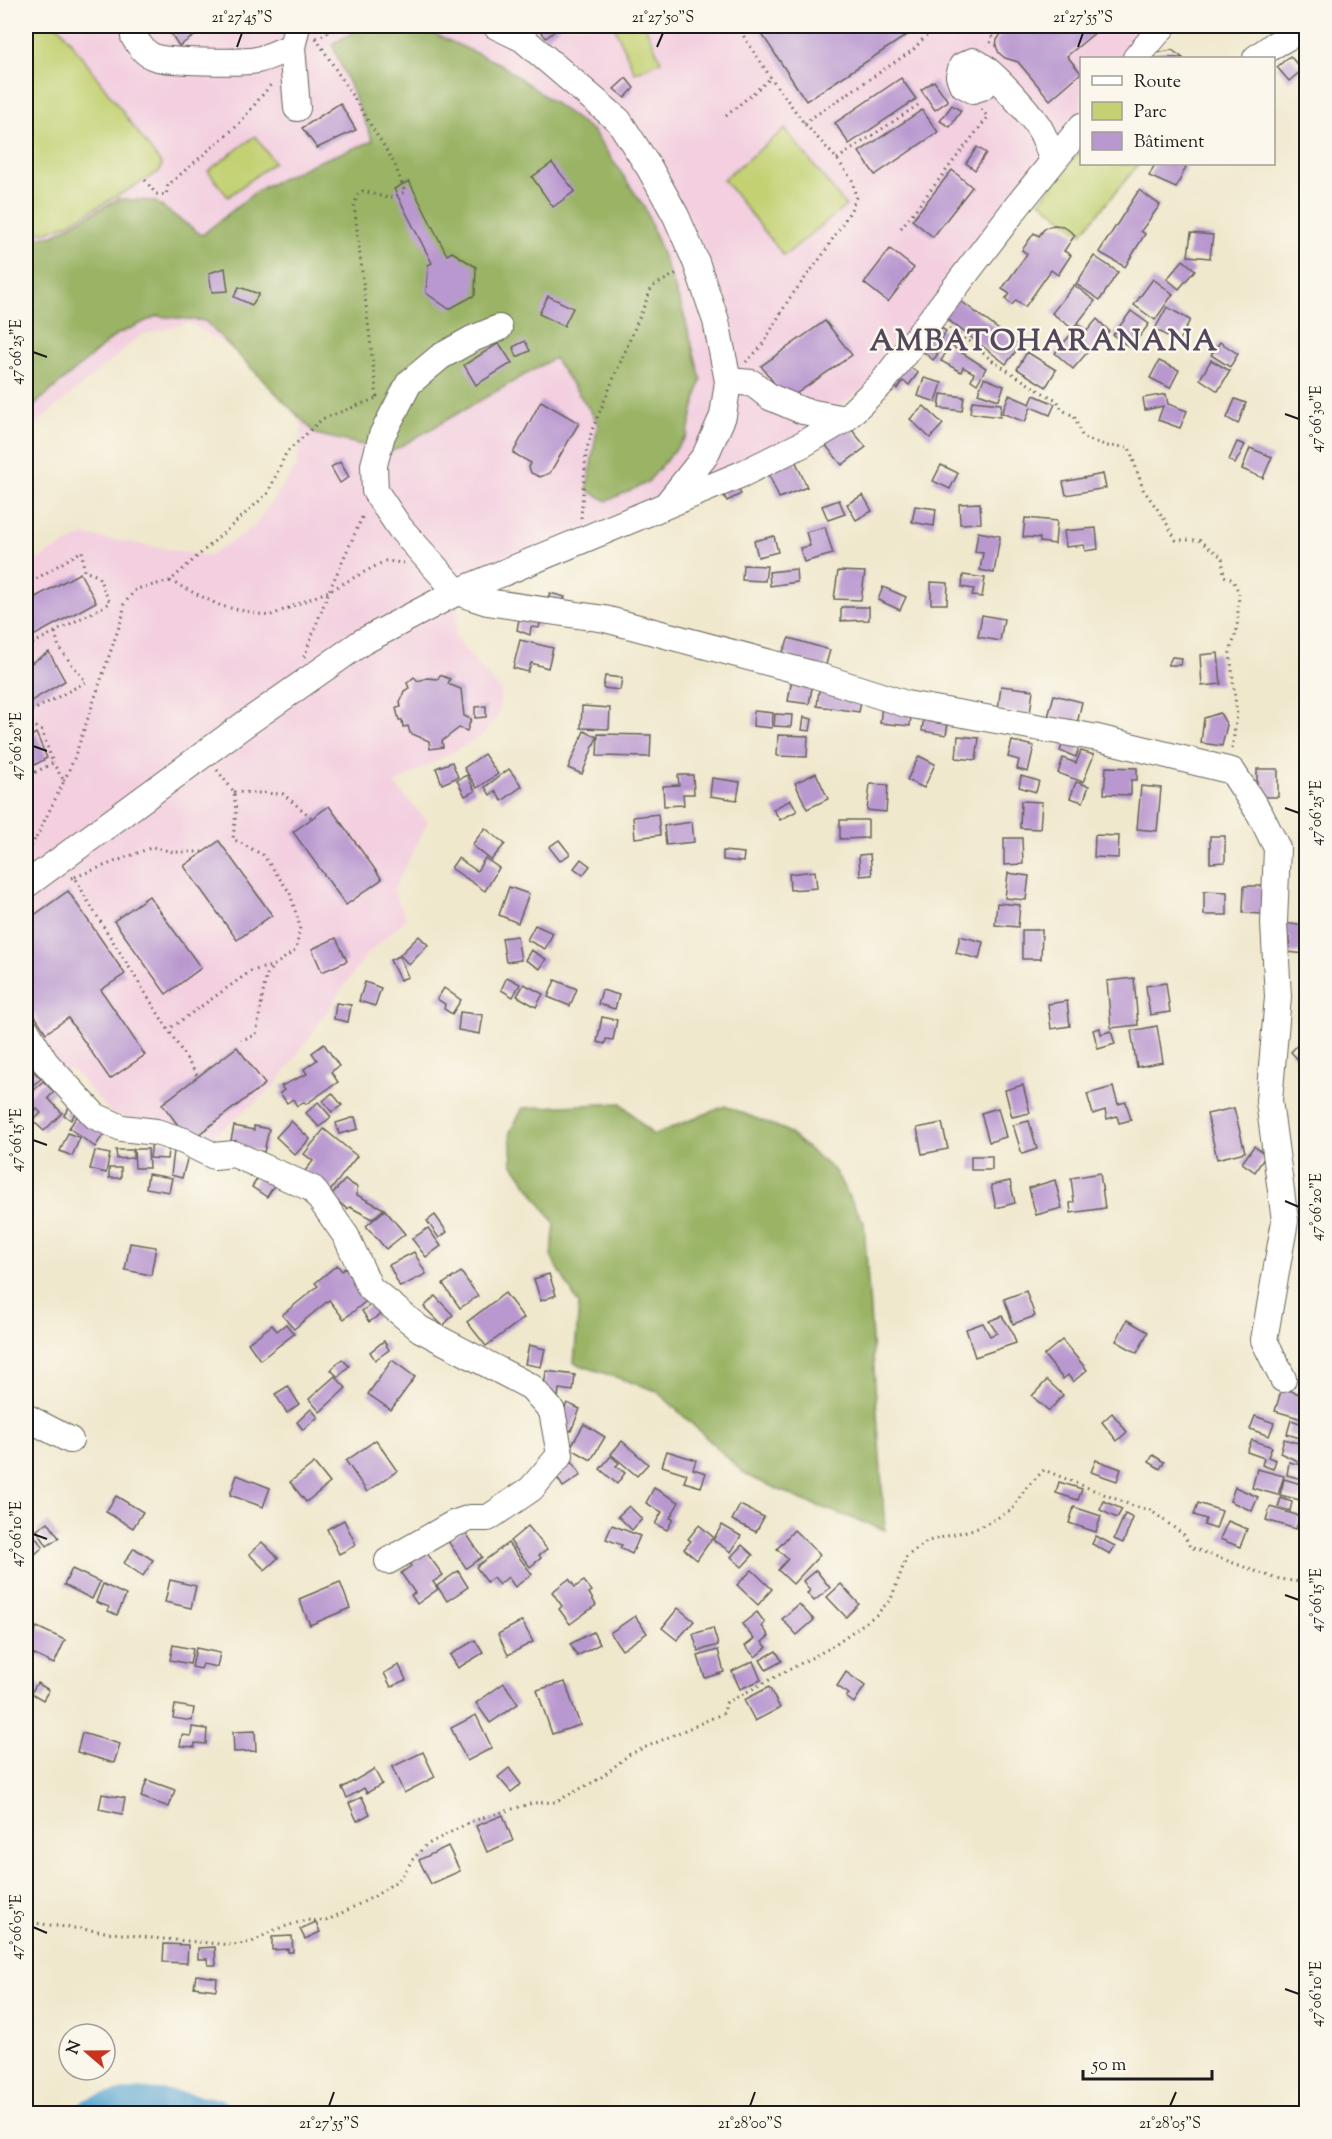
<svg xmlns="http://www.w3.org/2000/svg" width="1332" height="2139" viewBox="0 0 1332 2139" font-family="'Sorts Mill Goudy',serif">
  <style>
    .built { fill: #f3cfe0 }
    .green { fill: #c3d173; stroke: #707648; stroke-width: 1.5 }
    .forest { fill: #9ab365; stroke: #5b6840; stroke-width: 1.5 }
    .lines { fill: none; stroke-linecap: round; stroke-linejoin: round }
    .river { stroke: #58a4d0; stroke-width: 32 }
    .building { fill: #b998d0 }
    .minor-casing { stroke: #66635a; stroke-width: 28 }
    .path { stroke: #66635a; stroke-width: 3; stroke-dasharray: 1.5 4.5; stroke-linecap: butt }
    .minor { stroke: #fff; stroke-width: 26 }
    .ticks { fill: none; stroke: #1c1c1c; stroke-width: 2 }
    .labels { text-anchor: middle; stroke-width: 5; stroke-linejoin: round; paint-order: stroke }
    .district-label { font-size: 30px; font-weight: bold; letter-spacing: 1.5px; fill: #53475b; stroke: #fbf7ec }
    .neatline { fill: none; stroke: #1c1c1c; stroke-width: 2 }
    .ticks-label { font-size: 15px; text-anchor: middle; fill: #1c1c1c }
  </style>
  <rect width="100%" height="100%" fill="#fbf7ec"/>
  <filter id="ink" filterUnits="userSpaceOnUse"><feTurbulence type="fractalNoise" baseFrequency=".0167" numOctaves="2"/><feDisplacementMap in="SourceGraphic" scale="12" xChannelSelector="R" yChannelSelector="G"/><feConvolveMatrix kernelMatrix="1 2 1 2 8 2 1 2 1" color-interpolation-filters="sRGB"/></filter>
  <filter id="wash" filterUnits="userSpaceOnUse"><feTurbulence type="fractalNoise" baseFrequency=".008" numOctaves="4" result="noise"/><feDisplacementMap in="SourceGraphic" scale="24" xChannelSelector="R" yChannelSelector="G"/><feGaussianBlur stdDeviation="1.35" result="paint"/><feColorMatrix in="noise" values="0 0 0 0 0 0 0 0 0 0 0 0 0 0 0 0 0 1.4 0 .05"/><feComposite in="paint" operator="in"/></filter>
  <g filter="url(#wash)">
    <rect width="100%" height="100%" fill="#f0e8cd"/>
    <polygon class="built" points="26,26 1151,26 1125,58 1082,58 1081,115 877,379 802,433 707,478 461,580 455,638 501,691 498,715 482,736 394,784 428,822 393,891 407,918 366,955 276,1085 210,1139 112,1114 71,1068 26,1097 26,565 84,535 209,556 254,527 297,466 302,425 268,379 226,345 189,323 141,335 26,432"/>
    <g class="green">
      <polygon points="28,26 59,26 162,165 159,172 68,224 47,232 26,232 26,27"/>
      <polygon points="614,26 645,26 661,61 635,73"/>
      <polygon points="785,129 846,206 784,256 723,179"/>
      <polygon points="255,136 274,162 228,197 208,171"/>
      <polygon points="1081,149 1082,164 1139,164 1081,234 1040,201"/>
    </g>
    <g class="forest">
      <polygon points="365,26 417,26 500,64 593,131 645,208 682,308 701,379 687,436 647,483 607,501 587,490 598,422 554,358 391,452 316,434 205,321 157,316 116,335 26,412 26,239 54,235 118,199 154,201 202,235 258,190 312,164 373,141 332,44"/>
      <polygon points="621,1103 653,1135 725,1106 785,1130 834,1170 864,1223 885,1530 809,1503 746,1475 657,1391 574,1363 579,1305 551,1256 555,1224 512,1163 510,1132 523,1108"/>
    </g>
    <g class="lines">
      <path class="river" d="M91,2114C135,2098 171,2105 215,2114"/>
    </g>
    <g id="blocks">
      <g class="building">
        <polygon points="173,26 209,26 179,46 168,29"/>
        <polygon points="543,26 561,26 546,38 539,29"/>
        <polygon points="768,26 921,26 806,101 760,31"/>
        <polygon points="1016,26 1103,26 1067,56 1081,73 1050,100 1018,62 1005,58 999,53 996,46 997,40 1002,32"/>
        <polygon points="1172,50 1183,58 1152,58 1156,53"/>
        <polygon points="1290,56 1302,70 1289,81 1277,67"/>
        <polygon points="626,78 634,88 625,98 614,89"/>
        <polygon points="901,78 916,99 849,144 835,123"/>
        <polygon points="934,81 948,101 935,110 921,90"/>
        <polygon points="340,103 356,130 317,148 302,128"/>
        <polygon points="952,105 961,111 950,127 940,121"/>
        <polygon points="922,110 938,132 875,175 859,152"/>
        <polygon points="977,147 986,153 975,170 966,163"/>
        <polygon points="552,163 575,191 553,207 532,177"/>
        <polygon points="1155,164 1178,164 1186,167 1176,188 1149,176"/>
        <polygon points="952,170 972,187 933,237 912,220"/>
        <polygon points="409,181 447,255 452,252 476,267 475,295 449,309 426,293 428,265 432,263 394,189"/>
        <polygon points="1139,190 1160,205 1141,231 1145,234 1125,267 1099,252"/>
        <polygon points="1054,225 1063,226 1075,235 1064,251 1071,255 1058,275 1051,270 1025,307 1016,300 1012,305 1005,299 1010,294 1002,289 1027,254 1022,250 1034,233 1039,236 1045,228"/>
        <polygon points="1191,233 1213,235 1210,258 1188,256"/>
        <polygon points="890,249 914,268 888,302 864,283"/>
        <polygon points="1094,256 1118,272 1100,300 1076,284"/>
        <polygon points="1183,260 1195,270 1179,289 1167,279"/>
        <polygon points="225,268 228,291 212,292 209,273"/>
        <polygon points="1153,279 1173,294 1155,320 1134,305"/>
        <polygon points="1074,285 1095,301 1073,329 1052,313"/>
        <polygon points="239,287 259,294 252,305 234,297"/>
        <polygon points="548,296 573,308 564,326 539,314"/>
        <polygon points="957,298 1020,346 1006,364 943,316"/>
        <polygon points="1167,307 1190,320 1178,342 1155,329"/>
        <polygon points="1131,311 1149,324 1131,348 1113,335"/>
        <polygon points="1097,319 1109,331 1098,344 1096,342 1073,369 1055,353 1079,325 1087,331"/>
        <polygon points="825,321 852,355 787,400 761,366"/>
        <polygon points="936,325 946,331 941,340 930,333"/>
        <polygon points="929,335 939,344 933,350 938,354 933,360 918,347"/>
        <polygon points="525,341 530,351 517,357 513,347"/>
        <polygon points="1220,342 1238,354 1230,367 1211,355"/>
        <polygon points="499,343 512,363 476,385 464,365"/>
        <polygon points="950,345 986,368 977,384 971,380 974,373 963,367 961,372 941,361"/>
        <polygon points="1027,352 1056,370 1046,387 1017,369"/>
        <polygon points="1211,360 1230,371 1218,391 1200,379"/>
        <polygon points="1159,361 1179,370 1170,388 1150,378"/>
        <polygon points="903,363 918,373 909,385 903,381 898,389 889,384"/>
        <polygon points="924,378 942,383 936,402 918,396"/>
        <polygon points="984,378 1004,386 999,400 978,393"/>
        <polygon points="941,394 964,397 962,411 939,408"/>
        <polygon points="1166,394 1168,404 1187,411 1180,428 1158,420 1163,406 1145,410 1143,398"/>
        <polygon points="1009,395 1030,404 1034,395 1055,404 1050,415 1031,407 1025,422 1002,413"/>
        <polygon points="1235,399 1246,403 1238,424 1227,418"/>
        <polygon points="541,401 579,423 550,473 540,477 531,473 529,467 531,463 513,453"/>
        <polygon points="972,401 1001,404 1000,417 970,413"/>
        <polygon points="924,406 943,424 930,438 910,419"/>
        <polygon points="847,424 866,447 842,465 823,442"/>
        <polygon points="1237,442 1245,445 1235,464 1229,460"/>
        <polygon points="1250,448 1272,457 1263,478 1242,469"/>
        <polygon points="795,460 807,487 779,498 768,472"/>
        <polygon points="340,462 349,477 340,483 331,467"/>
        <polygon points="941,465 958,473 950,489 933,481"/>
        <polygon points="1103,474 1106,488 1066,495 1063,482"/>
        <polygon points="736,483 741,494 727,501 721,490"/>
        <polygon points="863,495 872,511 856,520 847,504"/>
        <polygon points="839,500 845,514 828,520 822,506"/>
        <polygon points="980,503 981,523 960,524 959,504"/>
        <polygon points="915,506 936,509 934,526 912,522"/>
        <polygon points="1025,518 1057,521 1055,544 1040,542 1040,538 1023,537"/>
        <polygon points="825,527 833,554 804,562 800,548 810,546 806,532"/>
        <polygon points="1096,528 1098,549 1085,551 1084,545 1066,547 1064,531"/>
        <polygon points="978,532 1000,536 994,573 980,570 983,553 975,552"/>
        <polygon points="774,536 778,552 758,557 754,541"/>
        <polygon points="743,565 767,566 765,581 742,580"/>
        <polygon points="796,569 797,582 770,586 769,572"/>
        <polygon points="838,571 865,572 861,600 834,599"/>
        <polygon points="80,573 96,602 26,640 26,602"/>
        <polygon points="963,575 985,578 982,597 972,596 974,589 962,587"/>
        <polygon points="931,582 948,583 947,604 931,604"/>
        <polygon points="883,587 906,597 900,610 878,600"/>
        <polygon points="550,593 565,597 562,605 546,602"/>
        <polygon points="841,607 869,607 869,620 841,621"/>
        <polygon points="520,614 542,615 539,628 531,627 530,635 517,630"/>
        <polygon points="982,615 1004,619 1000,641 978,637"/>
        <polygon points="789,638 830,650 825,668 782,654"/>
        <polygon points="520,640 553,648 548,668 531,663 528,672 513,668"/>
        <polygon points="49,652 65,681 26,704 26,666"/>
        <polygon points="1218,653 1221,684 1202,686 1200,655"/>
        <polygon points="1172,657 1182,658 1181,665 1168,665"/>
        <polygon points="440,675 450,679 448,684 461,689 464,716 471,719 467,731 459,728 442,741 443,747 430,749 429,741 410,733 408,726 403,727 402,720 399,720 396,708 401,707 400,702 404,691 409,688 407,683 414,677 418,681 427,678 438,679"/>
        <polygon points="605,676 622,678 620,690 603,688"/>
        <polygon points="792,679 813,683 809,704 788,701"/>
        <polygon points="1001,686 1033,690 1030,714 998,710"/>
        <polygon points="819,690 862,696 859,712 817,706"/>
        <polygon points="1054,695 1082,702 1077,724 1048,717"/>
        <polygon points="486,706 486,717 475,718 475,707"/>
        <polygon points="582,706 610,708 609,729 581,728"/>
        <polygon points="882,706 911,715 910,726 880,723"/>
        <polygon points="754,711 773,713 772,728 753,726"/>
        <polygon points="1220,713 1227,725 1222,746 1201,743 1204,718"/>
        <polygon points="775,714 792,715 791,727 774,726"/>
        <polygon points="924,715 949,718 946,735 922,731"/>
        <polygon points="804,717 812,719 810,731 802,730"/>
        <polygon points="584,731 597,737 582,774 568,768"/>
        <polygon points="36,733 47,758 26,770 26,739"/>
        <polygon points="598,734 651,735 650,757 597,756"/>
        <polygon points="778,735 808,736 807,757 777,756"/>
        <polygon points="958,736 979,738 976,760 956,758"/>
        <polygon points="1064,739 1080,744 1076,757 1060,751"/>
        <polygon points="1012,741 1034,746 1028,772 1017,769 1019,760 1008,757"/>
        <polygon points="1081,751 1094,755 1083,782 1058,773 1063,758 1076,763"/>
        <polygon points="484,754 498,774 477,788 464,768"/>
        <polygon points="919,756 935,764 924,788 907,780"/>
        <polygon points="452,762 458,777 442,784 436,768"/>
        <polygon points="1106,767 1137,768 1137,780 1131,780 1131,795 1104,794"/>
        <polygon points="509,769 522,786 502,801 495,791 490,795 485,787"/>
        <rect x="1257" y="769" width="21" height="28"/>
        <polygon points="816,773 828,799 807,809 795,783"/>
        <polygon points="467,775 475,791 465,796 457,780"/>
        <polygon points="678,775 693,775 694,794 683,794 684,805 664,806 663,786 679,785"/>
        <polygon points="1021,776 1039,781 1036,792 1019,787"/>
        <polygon points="712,778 740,782 737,800 710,796"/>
        <polygon points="1076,782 1089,786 1083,802 1070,798"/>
        <polygon points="870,784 888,785 886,812 867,810"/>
        <polygon points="1141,786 1161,788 1157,831 1137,829"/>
        <polygon points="791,800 797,811 780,820 773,809"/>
        <polygon points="1021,801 1042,802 1040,829 1020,828"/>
        <polygon points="329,806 382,879 346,905 293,832"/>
        <polygon points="658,814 660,835 635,838 633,817"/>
        <polygon points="840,820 868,820 868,838 840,839"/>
        <polygon points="692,822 694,842 666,845 664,826"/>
        <polygon points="485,828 505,844 491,860 472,845"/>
        <polygon points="1095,835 1119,836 1118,858 1094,857"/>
        <polygon points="1210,836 1225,836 1225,862 1210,863"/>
        <polygon points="1004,838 1022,838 1023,864 1004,865"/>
        <polygon points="559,840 570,854 560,861 549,847"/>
        <polygon points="219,841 272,915 237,940 184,866"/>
        <polygon points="723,851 744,853 743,862 723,860"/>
        <polygon points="870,854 872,875 860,876 859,855"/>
        <polygon points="458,858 477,871 485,858 499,868 485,891 451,868"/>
        <polygon points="581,859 590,866 583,875 574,868"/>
        <polygon points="815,871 817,888 790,890 789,874"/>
        <polygon points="1008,873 1029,876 1026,900 1005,898"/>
        <polygon points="1244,886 1264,886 1263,914 1243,913"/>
        <polygon points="509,887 529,894 518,923 499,915"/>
        <polygon points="68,891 125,974 101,990 145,1055 110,1079 68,1018 46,1033 26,1002 26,921"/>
        <polygon points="1204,891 1227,892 1227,915 1204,915"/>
        <polygon points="149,896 201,968 166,994 114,921"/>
        <polygon points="997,903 1020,905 1018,927 995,925"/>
        <polygon points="1283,923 1306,926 1305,954 1288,952 1290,938 1282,936"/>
        <polygon points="535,925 553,933 545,949 527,940"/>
        <polygon points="1022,930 1042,930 1041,959 1022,959"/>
        <polygon points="419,936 428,945 409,965 400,955"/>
        <polygon points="517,936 521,960 506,962 502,938"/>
        <polygon points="960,936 983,942 979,959 956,953"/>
        <polygon points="336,938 347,961 322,972 312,949"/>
        <polygon points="531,950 546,959 540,969 525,960"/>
        <polygon points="399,956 408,977 400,980 390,960"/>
        <polygon points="507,977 520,984 513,997 501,990"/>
        <polygon points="1134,978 1138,1025 1111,1028 1107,981"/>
        <polygon points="555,980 577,989 570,1006 548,997"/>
        <polygon points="365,982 381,988 375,1006 359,1001"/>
        <polygon points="1166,983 1170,1012 1150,1015 1146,986"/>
        <polygon points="524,984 543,994 536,1007 517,996"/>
        <polygon points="444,988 461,1000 452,1014 444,1009 445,1004 437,999"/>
        <polygon points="602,990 619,995 615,1009 598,1004"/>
        <polygon points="1067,1001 1070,1026 1051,1029 1048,1004"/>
        <polygon points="336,1003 351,1005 348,1022 334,1019"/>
        <polygon points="460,1012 483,1015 480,1034 458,1030"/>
        <polygon points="602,1017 617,1020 613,1040 606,1039 605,1044 597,1042"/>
        <polygon points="1157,1026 1163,1062 1137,1067 1131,1031"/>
        <polygon points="1100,1028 1101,1034 1111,1031 1115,1044 1098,1049 1093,1030"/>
        <polygon points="1306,1036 1306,1068 1291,1052"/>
        <polygon points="324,1044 339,1066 331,1072 338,1082 306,1104 304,1102 297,1106 293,1099 287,1103 280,1093 284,1090 281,1086 307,1074 304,1069 317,1060 312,1053"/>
        <polygon points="237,1047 265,1084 190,1141 162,1104"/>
        <polygon points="26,1064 41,1079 26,1090"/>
        <polygon points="43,1081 54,1092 48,1098 62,1113 44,1131 33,1121 41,1113 37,1109 34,1113 26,1104 26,1098"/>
        <polygon points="1023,1085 1030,1113 1012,1117 1005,1090"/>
        <polygon points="1113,1087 1118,1104 1126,1102 1131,1120 1119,1123 1117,1116 1107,1119 1105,1110 1093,1114 1087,1094"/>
        <polygon points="332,1093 342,1105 332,1112 323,1101"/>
        <polygon points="318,1102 331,1117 319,1127 306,1113"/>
        <polygon points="69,1107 76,1112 71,1120 64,1115"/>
        <polygon points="998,1108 1006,1137 989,1142 981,1113"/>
        <polygon points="1234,1108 1245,1152 1217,1159 1207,1114"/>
        <polygon points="80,1112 106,1131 95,1147 69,1128"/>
        <polygon points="355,1117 358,1129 339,1134 336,1123"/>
        <polygon points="291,1121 310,1139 295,1155 276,1137"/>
        <polygon points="1029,1121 1037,1149 1022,1154 1013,1125"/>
        <polygon points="942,1123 948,1149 922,1154 917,1128"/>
        <polygon points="234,1126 254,1130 254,1126 269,1129 264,1152 230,1145"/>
        <polygon points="324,1129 357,1156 330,1191 305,1171 313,1161 304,1154"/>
        <polygon points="68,1133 80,1138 72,1156 60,1151"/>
        <polygon points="152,1141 169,1141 167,1159 150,1158"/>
        <polygon points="1254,1146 1266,1155 1255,1172 1242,1163"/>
        <polygon points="134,1149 148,1149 149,1168 135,1168"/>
        <polygon points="116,1150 133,1150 133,1158 117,1159"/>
        <polygon points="95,1151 110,1154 106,1173 90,1169"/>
        <polygon points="174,1151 188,1156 182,1178 171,1175"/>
        <rect x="971" y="1156" width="21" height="14"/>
        <rect x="109" y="1168" width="12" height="10"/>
        <polygon points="1100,1173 1105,1208 1071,1213 1070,1203 1074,1202 1071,1178"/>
        <polygon points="148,1174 172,1178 169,1192 146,1188"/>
        <polygon points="260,1174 275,1184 267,1197 252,1187"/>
        <polygon points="345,1180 357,1187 357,1195 384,1209 372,1219 350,1207 347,1209 331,1195"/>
        <polygon points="1055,1180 1062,1208 1036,1215 1029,1188"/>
        <polygon points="1010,1181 1015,1203 996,1208 991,1185"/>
        <polygon points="385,1210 405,1234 386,1249 366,1226"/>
        <polygon points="435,1215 447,1232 439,1238 427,1221"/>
        <polygon points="428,1228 441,1246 426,1257 412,1239"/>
        <polygon points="130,1243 156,1247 151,1275 125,1270"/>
        <polygon points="414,1252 426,1274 400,1287 389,1265"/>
        <polygon points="337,1265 342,1271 345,1268 370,1298 344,1319 329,1300 294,1329 282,1315 318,1286 315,1283"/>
        <polygon points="461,1272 478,1296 460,1308 443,1284"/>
        <polygon points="549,1274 556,1295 541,1301 534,1279"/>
        <polygon points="1026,1291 1035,1316 1013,1324 1004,1299"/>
        <polygon points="505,1293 524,1318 486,1346 467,1322"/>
        <polygon points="435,1296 453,1315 443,1326 424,1307"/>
        <polygon points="373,1303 381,1314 369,1322 362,1311"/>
        <polygon points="1002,1316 1012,1331 1016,1343 975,1357 966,1329 983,1323 990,1336 997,1333 989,1321"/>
        <polygon points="1127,1320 1148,1332 1137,1353 1116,1341"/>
        <polygon points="286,1324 294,1334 260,1360 248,1343 272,1325 277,1331"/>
        <polygon points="1062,1340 1087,1370 1073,1382 1068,1375 1063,1379 1044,1355"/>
        <polygon points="384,1341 389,1350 375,1360 370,1352"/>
        <polygon points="529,1345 545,1349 541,1367 525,1364"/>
        <polygon points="342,1359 349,1366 338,1377 331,1370"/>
        <polygon points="392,1360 415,1377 391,1410 368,1394"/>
        <polygon points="546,1371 575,1375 573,1391 559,1389 558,1398 543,1396"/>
        <polygon points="335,1376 346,1388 320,1412 309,1399"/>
        <polygon points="1047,1380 1063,1395 1049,1411 1032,1396"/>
        <polygon points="288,1386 299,1404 287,1413 275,1394"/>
        <polygon points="1282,1388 1306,1396 1306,1420 1275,1411"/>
        <polygon points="567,1403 580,1409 571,1431 557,1425"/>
        <polygon points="311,1409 318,1417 303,1430 297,1422"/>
        <polygon points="1112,1413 1127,1432 1117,1441 1102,1422"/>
        <polygon points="1255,1416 1274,1423 1269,1436 1250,1429"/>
        <polygon points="1291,1420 1306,1425 1306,1440 1287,1434"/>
        <polygon points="584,1424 605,1437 591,1460 570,1448"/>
        <polygon points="1284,1439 1305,1445 1300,1462 1280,1453"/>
        <polygon points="376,1440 397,1471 367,1492 346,1461"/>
        <polygon points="1252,1440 1272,1447 1268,1457 1276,1460 1273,1469 1262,1465 1264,1458 1247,1452"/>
        <polygon points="622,1441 648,1464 637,1476 611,1454"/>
        <polygon points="667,1451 696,1460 693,1469 706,1473 701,1487 684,1482 687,1474 662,1466"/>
        <polygon points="1153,1455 1164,1462 1160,1469 1149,1462"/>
        <polygon points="611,1456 619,1463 616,1466 625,1473 617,1484 600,1469"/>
        <polygon points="570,1458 581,1475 563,1487 552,1470"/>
        <polygon points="1096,1460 1121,1469 1117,1481 1091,1472"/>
        <polygon points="1289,1462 1306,1466 1305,1480 1287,1475"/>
        <polygon points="314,1463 330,1483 306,1502 290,1482"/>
        <polygon points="1257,1469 1284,1476 1278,1495 1252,1488"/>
        <polygon points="237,1475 270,1488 263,1507 230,1495"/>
        <polygon points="1284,1479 1304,1485 1300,1500 1280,1495"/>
        <polygon points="1059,1482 1082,1489 1078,1500 1056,1493"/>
        <polygon points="1235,1487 1258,1497 1252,1511 1230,1501"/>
        <polygon points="654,1488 679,1502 670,1518 673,1519 667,1530 655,1524 662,1512 646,1503"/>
        <polygon points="116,1496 143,1512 133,1528 106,1512"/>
        <polygon points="1281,1498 1292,1502 1290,1511 1278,1507"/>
        <polygon points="1104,1501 1122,1509 1117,1518 1100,1510"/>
        <polygon points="1198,1503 1222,1511 1216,1529 1204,1525 1206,1519 1194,1515"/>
        <polygon points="740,1505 764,1517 756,1532 732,1520"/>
        <polygon points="629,1506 642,1519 632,1530 618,1516"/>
        <polygon points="1074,1507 1101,1516 1096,1532 1069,1523"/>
        <polygon points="1270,1507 1300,1516 1296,1529 1266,1520"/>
        <polygon points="1125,1514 1133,1518 1123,1543 1114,1539"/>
        <polygon points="344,1520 356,1545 339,1554 327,1529"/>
        <polygon points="1228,1521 1247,1529 1240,1547 1220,1539"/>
        <polygon points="48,1522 59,1538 47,1546 37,1530"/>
        <polygon points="26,1524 31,1534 26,1537"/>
        <polygon points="612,1525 640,1536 632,1554 620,1548 622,1545 606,1539"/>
        <polygon points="699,1525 713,1537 697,1560 684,1549 691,1541 688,1539"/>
        <polygon points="722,1525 741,1536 731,1552 713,1540"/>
        <polygon points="528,1526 547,1549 539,1555 541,1558 530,1567 510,1541"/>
        <polygon points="464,1530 482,1557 466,1568 448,1541"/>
        <polygon points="794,1530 820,1555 793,1584 778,1570 788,1559 777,1549"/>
        <polygon points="1096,1536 1115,1546 1110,1554 1092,1544"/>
        <polygon points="35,1537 43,1547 32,1557 26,1549 26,1545"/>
        <polygon points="262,1542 278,1558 265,1570 249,1554"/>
        <polygon points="508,1543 532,1574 515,1587 508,1577 499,1585 493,1578 487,1582 476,1567"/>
        <polygon points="742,1545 753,1555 742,1567 731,1557"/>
        <polygon points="134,1548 153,1560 143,1576 124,1563"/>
        <polygon points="426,1552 443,1575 433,1582 438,1589 417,1604 411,1595 415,1593 401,1573 411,1566 410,1564"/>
        <polygon points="72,1569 100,1582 92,1599 64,1585"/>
        <polygon points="752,1570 772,1589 758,1605 737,1585"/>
        <polygon points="816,1570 830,1588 814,1601 807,1593 810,1591 803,1581"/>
        <polygon points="458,1571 468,1587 447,1601 437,1586"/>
        <polygon points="569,1579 575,1587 584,1581 592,1591 589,1593 596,1605 570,1624 559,1609 562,1606 552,1592"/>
        <polygon points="170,1580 196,1586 191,1608 165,1602"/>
        <polygon points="340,1582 350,1608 310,1625 299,1599"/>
        <polygon points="103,1584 126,1595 117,1615 108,1611 109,1607 96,1602"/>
        <polygon points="841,1584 859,1604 846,1617 827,1597"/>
        <polygon points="799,1604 814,1620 797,1635 782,1619"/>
        <polygon points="678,1608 694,1621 677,1640 662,1628"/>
        <polygon points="757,1612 765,1623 762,1626 769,1636 762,1642 767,1647 755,1657 745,1646 754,1639 742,1624"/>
        <polygon points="635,1616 647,1633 622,1650 610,1633"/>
        <polygon points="522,1621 533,1642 508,1655 498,1634"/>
        <polygon points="37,1627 65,1640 54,1664 26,1651"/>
        <polygon points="713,1628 718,1645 698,1651 693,1634"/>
        <polygon points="593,1632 600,1644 577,1656 570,1644"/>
        <polygon points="475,1640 483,1653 458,1668 450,1655"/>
        <polygon points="173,1645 193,1649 190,1664 170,1660"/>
        <polygon points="196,1648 220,1653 217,1667 203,1664 201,1669 192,1667"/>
        <polygon points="718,1650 724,1672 705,1678 698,1656"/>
        <polygon points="776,1651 782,1661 766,1670 760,1660"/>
        <polygon points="753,1661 761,1680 740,1689 732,1671"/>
        <polygon points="399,1665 406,1680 391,1687 384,1673"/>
        <polygon points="846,1672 865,1686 854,1703 846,1697 849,1694 837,1686"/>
        <polygon points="565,1682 580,1725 552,1734 537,1690"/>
        <polygon points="37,1683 49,1690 43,1700 31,1693"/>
        <polygon points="504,1683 518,1704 490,1723 476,1703"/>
        <polygon points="769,1687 780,1708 755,1721 744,1700"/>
        <polygon points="175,1705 194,1708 192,1721 173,1718"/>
        <polygon points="476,1715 492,1748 467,1761 451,1728"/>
        <polygon points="192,1727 207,1729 206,1744 195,1743 195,1747 180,1746 182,1735 191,1736"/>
        <polygon points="255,1731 256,1751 234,1752 233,1732"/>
        <polygon points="82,1733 120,1744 114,1763 77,1752"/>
        <polygon points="423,1752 435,1777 404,1793 392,1767"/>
        <polygon points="509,1768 521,1784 511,1792 498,1777"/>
        <polygon points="374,1769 382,1784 367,1793 364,1788 347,1798 342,1788"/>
        <polygon points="147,1780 175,1790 169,1807 141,1797"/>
        <polygon points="102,1794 125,1798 122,1814 99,1809"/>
        <polygon points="362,1797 370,1814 357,1821 349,1803"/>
        <polygon points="503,1815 513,1841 487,1852 476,1826"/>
        <polygon points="448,1846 460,1871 431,1884 419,1860"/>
        <polygon points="316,1922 320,1932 305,1939 300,1929"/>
        <polygon points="292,1936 293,1952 288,1952 288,1949 272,1950 272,1937"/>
        <polygon points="164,1944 188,1945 187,1963 163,1962"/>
        <polygon points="215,1947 216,1965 208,1965 207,1959 198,1959 198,1948"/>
        <polygon points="196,1975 217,1978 216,1990 194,1987"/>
      </g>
    </g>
  </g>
  <g filter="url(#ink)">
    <use href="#blocks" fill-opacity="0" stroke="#66635a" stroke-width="1.5"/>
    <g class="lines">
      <defs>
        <g id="minor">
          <polyline points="496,26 523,39 619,121 650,169 676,216 696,262 716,321 728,381 723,416 705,456 667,504"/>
          <path d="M134,37C139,45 144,53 154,57C166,62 243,63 257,60C270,57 280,51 292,47L297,26"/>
          <polyline points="292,47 297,108"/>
          <polyline points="1136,58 1163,26"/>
          <polyline points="1256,58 1274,45 1306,27"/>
          <path d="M985,68L987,80L982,87L973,90L962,84L959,76L962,66L973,61C988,65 1033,116 1041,131C1046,140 1049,151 1053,161"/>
          <polyline points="499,328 472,339 440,357 409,383 382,435 374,465 375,491 400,528 457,592 487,602 605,619 812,674 906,704 1098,738 1232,771 1260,814 1277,848 1274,923 1278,997 1269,1101 1285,1221 1264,1340 1283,1379"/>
          <polyline points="728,381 752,383 770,397 803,411 845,419"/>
          <polyline points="26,885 245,724 362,642 457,592 742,474 803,444 845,419 883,382 1018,205 1082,126"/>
          <polyline points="26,1030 45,1062 95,1116 122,1128 156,1132 184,1141 214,1156 234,1154 313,1189 346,1236 370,1288 420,1329 531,1387 552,1411 560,1455 531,1489 488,1518 470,1518 453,1524 388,1561"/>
          <polyline points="26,1417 70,1440"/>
        </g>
      </defs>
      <use href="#minor" class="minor-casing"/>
      <g class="path">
        <polyline points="737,26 771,78 804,123 837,159 852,180 856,197 851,210 822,256 789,299 761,347 746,362"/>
        <polyline points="985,26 992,37 992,41 987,46"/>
        <polyline points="316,38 382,143 395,165 405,192 388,198 363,191 358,194 354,205 377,398"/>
        <polyline points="316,38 342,26"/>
        <polyline points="726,116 771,78"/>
        <polyline points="804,123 913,50 931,30 932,26"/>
        <polyline points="837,159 921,103"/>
        <polyline points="145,180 156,194 166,195 168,185 238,125 273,82"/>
        <polyline points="901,228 988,117 981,109"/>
        <polyline points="949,328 969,341 990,359 1041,392 1057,400 1062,410 1074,416 1083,438 1108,446 1129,447 1143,489 1163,517 1176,540 1199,540 1222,557 1224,576 1233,580 1239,593 1237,629 1230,653 1237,715 1232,749"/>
        <polyline points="581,518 586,453 592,430 652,287 679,272"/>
        <polyline points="170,581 221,606 269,616 329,591 385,561 404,563"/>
        <polyline points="26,585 82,551 84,571 98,576 110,603 26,647"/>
        <polyline points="304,657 329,591 364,513"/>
        <polyline points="26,714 86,682 59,648 55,632"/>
        <polyline points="26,720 42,731 53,763 26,777"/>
        <polyline points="217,770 234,792 236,812 233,839 263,855 290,893 300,927 296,950 273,966 266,976 256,1035 241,1040"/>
        <polyline points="64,781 74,759 123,615 124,604 136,589 170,581 268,493 286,453 322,419 377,398"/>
        <polyline points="234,792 283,794 312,818"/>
        <polyline points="26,844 36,838 64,781 53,763"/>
        <polyline points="26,857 35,839"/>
        <polyline points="75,877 153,847 173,852 204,852"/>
        <polyline points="72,878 75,877 87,900 198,1077"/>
        <polyline points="26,916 29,919"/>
        <polyline points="172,1027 251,971 272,966"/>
        <polyline points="26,1922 152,1938 232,1945 252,1942 274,1930 306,1920 326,1921 375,1896 401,1878 413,1859 426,1845 472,1821 533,1803 555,1802 599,1779 630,1754 724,1713 726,1703 828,1649 876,1615 891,1599 907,1556 928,1541 978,1528 1012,1510 1025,1489 1044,1470 1133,1506 1150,1510 1184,1535 1190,1547 1274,1578 1306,1583"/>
      </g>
      <use href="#minor" class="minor"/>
    </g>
  </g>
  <path class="ticks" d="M237,47L242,33M657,47L663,33M1078,47L1083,33M33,352L47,357M1285,414L1299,419M33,746L47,751M1285,808L1299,813M33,1140L47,1145M1285,1201L1299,1207M33,1534L47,1539M1285,1595L1299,1600M33,1927L47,1933M1285,1989L1299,1994M329,2106L334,2092M750,2106L755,2092M1170,2106L1176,2092"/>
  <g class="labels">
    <g class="district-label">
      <text x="1044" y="350">AMBATOHARANANA</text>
    </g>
  </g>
  <rect width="1332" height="2139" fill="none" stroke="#fbf7ec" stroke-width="66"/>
  <rect x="1080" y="57" width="195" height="108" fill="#fbf7ec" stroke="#a29f99" stroke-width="1.5"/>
  <rect x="1092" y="76" width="30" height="9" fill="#ffffff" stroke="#a29f99" stroke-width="1.5"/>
  <text x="1134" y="87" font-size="18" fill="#1c1c1c">Route</text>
  <rect x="1092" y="102" width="30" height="18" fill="#c3d173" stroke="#a29f99" stroke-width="1.5"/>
  <text x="1134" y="117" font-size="18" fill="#1c1c1c">Parc</text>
  <rect x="1092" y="132" width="30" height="18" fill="#b998d0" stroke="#a29f99" stroke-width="1.5"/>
  <text x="1134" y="147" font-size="18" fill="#1c1c1c">Bâtiment</text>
  <g transform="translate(87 2052) rotate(290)"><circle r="28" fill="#fbf7ec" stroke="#a29f99" stroke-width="1.5"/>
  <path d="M0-4.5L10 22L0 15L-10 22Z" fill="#c8321e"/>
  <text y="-9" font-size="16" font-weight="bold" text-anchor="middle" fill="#1c1c1c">N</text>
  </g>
  <path d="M1083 2070v9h129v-9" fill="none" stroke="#1c1c1c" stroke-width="3"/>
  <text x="1092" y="2070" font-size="18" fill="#1c1c1c" stroke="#fbf7ec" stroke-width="4.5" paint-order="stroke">50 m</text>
  <rect x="33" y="33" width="1266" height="2073" class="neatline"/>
  <g class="ticks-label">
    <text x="242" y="22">21°27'45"S</text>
    <text x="663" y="22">21°27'50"S</text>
    <text x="1083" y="22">21°27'55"S</text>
    <text transform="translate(16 352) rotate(-90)" y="5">47°06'25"E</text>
    <text transform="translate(1316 419) rotate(-90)" y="5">47°06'30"E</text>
    <text transform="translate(16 746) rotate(-90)" y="5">47°06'20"E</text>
    <text transform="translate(1316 813) rotate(-90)" y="5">47°06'25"E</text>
    <text transform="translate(16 1140) rotate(-90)" y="5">47°06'15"E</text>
    <text transform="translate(1316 1207) rotate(-90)" y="5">47°06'20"E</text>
    <text transform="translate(16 1534) rotate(-90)" y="5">47°06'10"E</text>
    <text transform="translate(1316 1600) rotate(-90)" y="5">47°06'15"E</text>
    <text transform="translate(16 1927) rotate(-90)" y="5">47°06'05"E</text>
    <text transform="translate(1316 1994) rotate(-90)" y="5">47°06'10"E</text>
    <text x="329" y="2128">21°27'55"S</text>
    <text x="750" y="2128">21°28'00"S</text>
    <text x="1170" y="2128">21°28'05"S</text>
  </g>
</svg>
